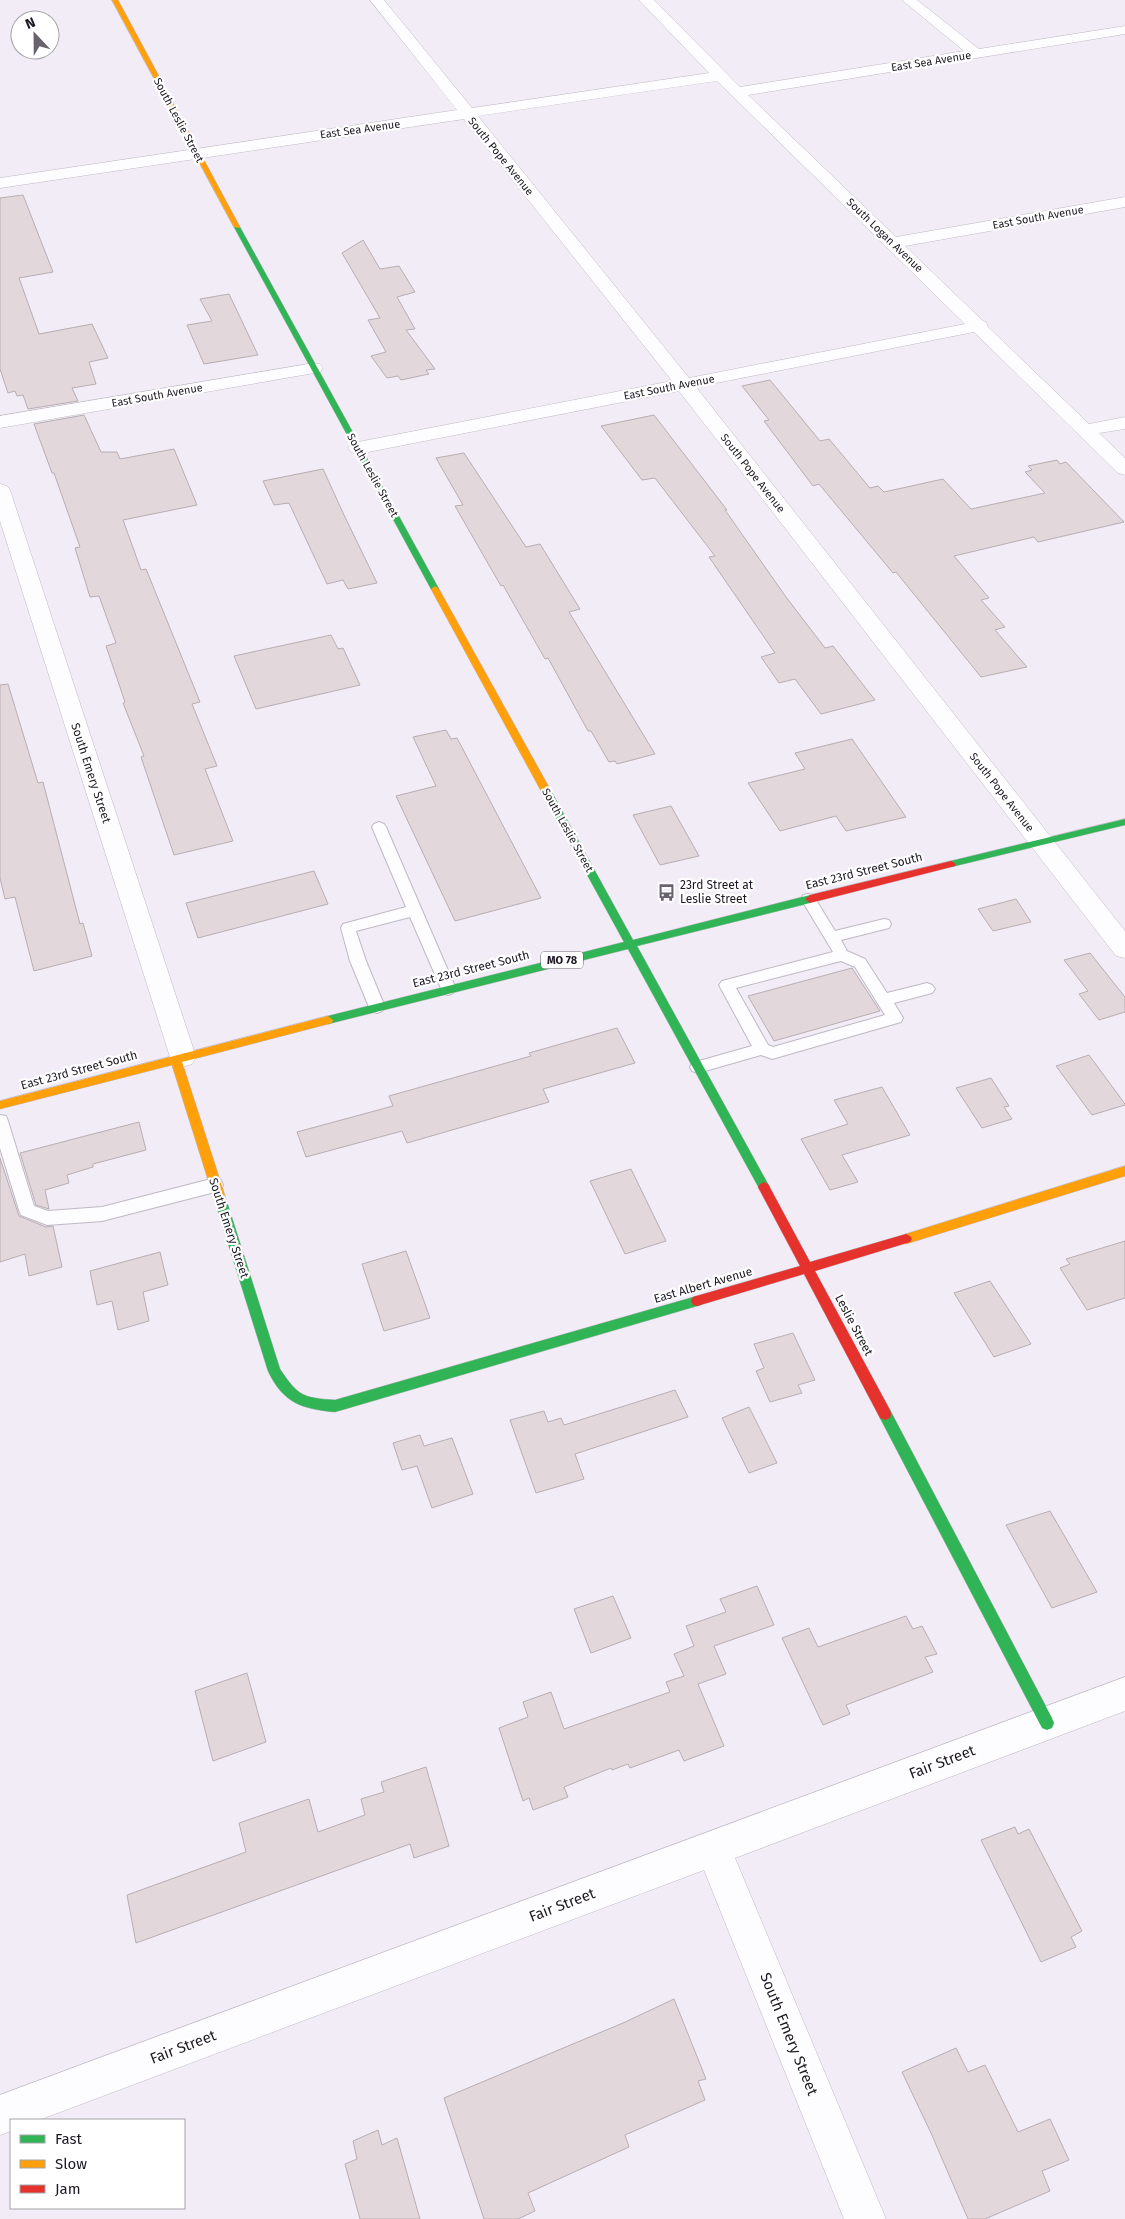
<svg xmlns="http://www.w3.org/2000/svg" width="1125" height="2219" viewBox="0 0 1125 2219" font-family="'Fira Sans',sans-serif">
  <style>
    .building { fill: #e2d7db; stroke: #b8aeb2 }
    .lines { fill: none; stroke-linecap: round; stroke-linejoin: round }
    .lane-casing { stroke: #beb9c4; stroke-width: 2 }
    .street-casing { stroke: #beb9c4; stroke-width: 1 }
    .fast-casing { stroke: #beb9c4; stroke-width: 1 }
    .slow-casing { stroke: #beb9c4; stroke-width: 1 }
    .jam-casing { stroke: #beb9c4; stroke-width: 1 }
    .lane { fill: #fdfcfe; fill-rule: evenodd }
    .street { fill: #fdfcfe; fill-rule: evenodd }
    .fast { fill: #30b455; fill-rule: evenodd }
    .slow { fill: #ff9f0a; fill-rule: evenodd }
    .jam { fill: #e5322d; fill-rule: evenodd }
    .labels { text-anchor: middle; stroke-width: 4.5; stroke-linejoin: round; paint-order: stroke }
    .far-street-label { font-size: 11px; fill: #1d1823; stroke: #fff }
    .shield { fill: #fff; stroke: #615d65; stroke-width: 1 }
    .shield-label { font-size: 11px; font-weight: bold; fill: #1d1823 }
    .street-label { font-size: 12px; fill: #1d1823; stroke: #fff }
    .poi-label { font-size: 12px; fill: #1d1823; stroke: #fff; text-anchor: start }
    .near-street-label { font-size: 15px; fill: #1d1823; stroke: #fff }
  </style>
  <rect width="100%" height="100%" fill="#f2ecf7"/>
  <g class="building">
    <polygon points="23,195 53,272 19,278 39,334 92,324 108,358 89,362 96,384 72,388 78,401 28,409 23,395 17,396 15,391 8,393 0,369 0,198"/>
    <polygon points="363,240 380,269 399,266 415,292 397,297 415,329 406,330 435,369 426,370 429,374 401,380 398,376 387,378 371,356 386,352 368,320 380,318 342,253"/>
    <polygon points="229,294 258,355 204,364 187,325 212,321 200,299"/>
    <polygon points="770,380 820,441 829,439 870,488 878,486 884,492 943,479 971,509 1045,493 1025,472 1032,470 1028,466 1057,460 1060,464 1066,462 1124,522 1038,542 1034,537 954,556 989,598 981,600 1005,627 995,630 1027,667 981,677 896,572 893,573 819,484 813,486 764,421 769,420 742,386"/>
    <polygon points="84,415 101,452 117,452 120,459 174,449 197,505 123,520 141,570 146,569 200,702 192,704 217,766 205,769 233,841 174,855 141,757 144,756 123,703 125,702 106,646 116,643 99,596 90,597 75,548 80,547 54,473 52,473 34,424"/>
    <polygon points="654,415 727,510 725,510 786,597 825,648 833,646 875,700 821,714 795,679 779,683 761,657 775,653 709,557 715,556 655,478 642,480 601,426"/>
    <polygon points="464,453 526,547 540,544 580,609 569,612 655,754 617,764 615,761 609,762 591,731 588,731 548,658 545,659 503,585 501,586 455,506 463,505 436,458"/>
    <polygon points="323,469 344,515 377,583 348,589 343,580 327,584 289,503 274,505 263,481"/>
    <polygon points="331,635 338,649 343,648 360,685 256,709 234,656"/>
    <polygon points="8,684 38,783 43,782 80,924 83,923 92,956 34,971 15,897 5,899 0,878 0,685"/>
    <polygon points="446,730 451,739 457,738 541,898 455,921 396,796 436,786 413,737"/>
    <polygon points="852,739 906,817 846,831 836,816 780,831 748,783 805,769 795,753"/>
    <polygon points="671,806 699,856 660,865 633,815"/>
    <polygon points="314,871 328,904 198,938 186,903"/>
    <polygon points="1016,899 1031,922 993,931 978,909"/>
    <polygon points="1090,953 1125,997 1125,1012 1099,1020 1079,994 1088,991 1064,960"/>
    <polygon points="852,968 880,1011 774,1041 748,996"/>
    <polygon points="617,1028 635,1063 543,1089 549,1102 407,1143 402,1131 306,1157 297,1132 393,1106 389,1096 531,1056 529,1053"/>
    <polygon points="1089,1055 1125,1104 1125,1105 1092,1115 1056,1066"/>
    <polygon points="991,1078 1009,1106 1004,1107 1012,1119 982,1128 956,1088"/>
    <polygon points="882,1087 910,1135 842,1155 858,1182 830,1190 801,1139 848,1124 834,1100"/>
    <polygon points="139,1122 146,1150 93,1164 93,1167 67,1175 69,1183 45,1190 49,1209 36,1205 20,1153"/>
    <polygon points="0,1158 19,1216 46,1227 53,1226 62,1267 29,1276 25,1254 0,1262"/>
    <polygon points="631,1169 666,1241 625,1254 590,1181"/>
    <polygon points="1125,1241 1125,1298 1087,1310 1060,1268 1070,1264 1066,1259"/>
    <polygon points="406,1251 430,1318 384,1331 362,1264"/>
    <polygon points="160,1252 168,1285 143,1292 149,1321 118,1330 112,1301 97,1305 90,1271"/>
    <polygon points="990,1281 1031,1344 994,1357 954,1293"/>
    <polygon points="793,1333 815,1380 798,1385 802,1393 770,1402 756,1371 764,1368 754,1344"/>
    <polygon points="675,1390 688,1417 575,1454 584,1479 536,1493 510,1420 544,1411 548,1422 561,1418 564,1425"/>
    <polygon points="749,1407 777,1463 749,1473 722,1418"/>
    <polygon points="420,1435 424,1446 452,1438 473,1494 432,1508 417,1466 402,1470 393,1443"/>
    <polygon points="1050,1511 1097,1592 1052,1608 1006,1525"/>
    <polygon points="757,1586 774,1625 714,1646 726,1674 698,1684 724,1746 684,1761 679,1750 630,1768 628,1764 612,1770 611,1768 564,1787 568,1797 533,1810 529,1798 523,1801 499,1728 528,1717 523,1702 551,1692 564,1729 670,1692 666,1682 684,1676 674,1654 694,1646 686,1626 726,1612 720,1599"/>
    <polygon points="613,1596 631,1638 591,1653 574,1609"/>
    <polygon points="906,1616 913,1629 922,1626 937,1654 925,1657 933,1672 846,1705 850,1714 823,1725 782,1638 809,1628 818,1647"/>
    <polygon points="247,1673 266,1742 213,1761 195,1691"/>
    <polygon points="426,1767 449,1846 414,1858 410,1844 136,1943 127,1895 246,1852 239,1823 309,1799 318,1832 365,1815 361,1799 384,1792 381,1782"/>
    <polygon points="1015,1827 1018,1834 1029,1829 1082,1931 1071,1937 1076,1947 1041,1962 981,1840"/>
    <polygon points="674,1999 706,2079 698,2081 705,2100 625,2135 629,2147 528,2193 535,2211 518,2219 484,2219 444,2098 623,2023"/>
    <polygon points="956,2048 968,2072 985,2065 1018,2132 1050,2119 1069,2160 1042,2171 1050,2191 985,2219 968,2219 931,2133 902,2072"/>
    <polygon points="378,2130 382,2145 397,2138 420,2219 360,2219 345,2164 357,2159 353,2141"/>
  </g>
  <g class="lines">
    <defs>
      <g id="lane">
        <polygon points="379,822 384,824 386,827 456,989 453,993 448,995 443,993 410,917 356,931 366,961 385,1007 382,1011 377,1013 372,1011 369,1007 350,961 341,928 343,924 406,907 372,827 374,824"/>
        <path d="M808,894L813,895L835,931L884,919L889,920L891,924L889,928L841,940L847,951L865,959L887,993L927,983L932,985L935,989L932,993L894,1003L903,1018L901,1022L772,1059L761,1055L698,1073L692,1071L690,1067L692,1063L752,1046L719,985L722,981L833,952L801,899L803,895ZM841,961L855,967L885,1015L773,1047L768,1045L736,988Z"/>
        <polygon points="0,1115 6,1116 8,1121 34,1206 48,1211 102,1207 215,1178 221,1180 223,1185 221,1190 215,1192 102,1221 47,1225 21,1215 19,1210 0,1148"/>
      </g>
      <g id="street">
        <path d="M370,0H384L472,108L709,73L639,0H654L740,87L964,51L902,0H917L979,49L1125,26V34L748,95L896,237L1125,197V207L905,246L983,321L986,322L988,327L1089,424L1125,417V429L1099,433L1125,458V475L1118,473L974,332L696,387L1125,931V958L1116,956L679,391L358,454L351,452L348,448L351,444L358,442L672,381L464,119L0,188V178L457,110ZM717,81L965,324L689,378L478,116Z"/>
        <polygon points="314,363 320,364 323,368 320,372 0,428 0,416"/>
        <polygon points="0,484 7,486 10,490 196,1057 192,1064 183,1067 174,1064 170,1057 0,521"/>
        <polygon points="1125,1677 1125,1711 735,1858 886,2219 844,2219 704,1870 39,2120 11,2120 11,2131 0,2135 0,2095"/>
      </g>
      <g id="fast">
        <polygon points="237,225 240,227 439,589 438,591 435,592 431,589 234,227"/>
        <polygon points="545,786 550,789 633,940 810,895 815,899 810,903 637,946 768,1184 770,1187 768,1190 760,1190 628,949 328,1024 323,1020 328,1016 624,942 540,789"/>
        <polygon points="1125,819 1125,825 951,867 946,864 951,861"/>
        <path d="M221,1197L225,1199L227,1202L280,1369C298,1396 303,1398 335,1400L697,1296L701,1297L703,1301L701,1305L697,1306L335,1412C302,1409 283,1403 268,1371L215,1202L217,1199Z"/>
        <polygon points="885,1408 890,1410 1052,1718 1054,1723 1052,1728 1047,1730 1042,1728 880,1418 879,1414 880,1410"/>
      </g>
      <g id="slow">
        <polygon points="112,0 118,0 240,227 239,228 234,227"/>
        <polygon points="435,586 439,589 550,789 548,791 542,791 540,789 431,589"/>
        <polygon points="328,1016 333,1020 332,1023 182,1062 227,1202 225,1205 217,1205 215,1202 172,1065 0,1109 0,1101"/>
        <polygon points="1125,1166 1125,1176 906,1244 902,1242 900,1239 902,1236 906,1234"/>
      </g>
      <g id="jam">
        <polygon points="951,861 956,864 955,866 810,903 805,899 810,895"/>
        <polygon points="764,1182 768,1184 810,1262 906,1234 910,1236 912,1239 910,1242 815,1271 890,1410 891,1414 890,1418 885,1420 880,1418 804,1274 697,1306 693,1305 691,1301 693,1297 800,1266 758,1187 760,1184"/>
      </g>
    </defs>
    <use href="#lane" class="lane-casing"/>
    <use href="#street" class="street-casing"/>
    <use href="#fast" class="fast-casing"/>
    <use href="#slow" class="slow-casing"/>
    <use href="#jam" class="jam-casing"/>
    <use href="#lane" class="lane"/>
    <use href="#street" class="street"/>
    <use href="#fast" class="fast"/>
    <use href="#slow" class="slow"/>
    <use href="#jam" class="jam"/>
  </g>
  <defs>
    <symbol id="bus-bare" viewBox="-9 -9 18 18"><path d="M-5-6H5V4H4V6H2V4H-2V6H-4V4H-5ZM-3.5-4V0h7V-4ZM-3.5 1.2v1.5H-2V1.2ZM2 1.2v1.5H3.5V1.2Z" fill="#68626d" stroke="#fff" stroke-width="2.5" paint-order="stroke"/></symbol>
  </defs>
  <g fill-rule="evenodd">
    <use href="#bus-bare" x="654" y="880" width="25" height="25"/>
  </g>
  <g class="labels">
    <g class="far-street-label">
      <text transform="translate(931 61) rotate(-9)" y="4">East Sea Avenue</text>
      <text transform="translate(179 120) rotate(62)" y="4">South Leslie Street</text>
      <text transform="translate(360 129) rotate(-8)" y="4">East Sea Avenue</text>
      <text transform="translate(501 156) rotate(51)" y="4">South Pope Avenue</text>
      <text transform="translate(1038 217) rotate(-10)" y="4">East South Avenue</text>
      <text transform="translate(885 235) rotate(44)" y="4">South Logan Avenue</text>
      <text transform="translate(669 387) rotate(-11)" y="4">East South Avenue</text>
      <text transform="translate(157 395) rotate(-10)" y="4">East South Avenue</text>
      <text transform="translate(753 473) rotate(52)" y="4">South Pope Avenue</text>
      <text transform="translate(373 475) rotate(61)" y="4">South Leslie Street</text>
      <text transform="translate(1002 792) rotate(52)" y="4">South Pope Avenue</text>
      <text transform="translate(568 830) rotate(61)" y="4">South Leslie Street</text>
    </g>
    <rect class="shield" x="541" y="951.5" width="42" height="17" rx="4"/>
    <g class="shield-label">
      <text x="562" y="964">MO 78</text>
    </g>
    <g class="street-label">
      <text transform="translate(91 773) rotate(72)" y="4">South Emery Street</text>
      <text transform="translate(864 871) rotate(-14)" y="4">East 23rd Street South</text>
      <text transform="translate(471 969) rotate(-14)" y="4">East 23rd Street South</text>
      <text transform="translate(79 1070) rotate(-15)" y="4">East 23rd Street South</text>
      <text transform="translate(229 1228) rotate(72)" y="4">South Emery Street</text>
      <text transform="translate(703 1285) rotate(-16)" y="4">East Albert Avenue</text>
      <text transform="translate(854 1325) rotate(62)" y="4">Leslie Street</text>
    </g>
    <g class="poi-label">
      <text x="680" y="889">23rd Street at<tspan x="680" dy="14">Leslie Street</tspan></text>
    </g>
    <g class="near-street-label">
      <text transform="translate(942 1762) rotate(-21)" y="5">Fair Street</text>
      <text transform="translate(562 1905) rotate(-21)" y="5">Fair Street</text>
      <text transform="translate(789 2034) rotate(68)" y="5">South Emery Street</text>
      <text transform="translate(183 2047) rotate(-21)" y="5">Fair Street</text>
    </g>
  </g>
  <rect x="10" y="2119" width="175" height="90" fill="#ffffff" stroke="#a5a3a7"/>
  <rect x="20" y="2135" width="25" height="8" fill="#30b455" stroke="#a5a3a7"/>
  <text x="55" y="2144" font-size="15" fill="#1d1823">Fast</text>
  <rect x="20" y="2160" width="25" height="8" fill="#ff9f0a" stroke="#a5a3a7"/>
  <text x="55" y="2169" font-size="15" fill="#1d1823">Slow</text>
  <rect x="20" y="2185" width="25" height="8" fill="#e5322d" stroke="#a5a3a7"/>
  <text x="55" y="2194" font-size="15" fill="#1d1823">Jam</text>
  <g transform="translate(35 35) rotate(338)"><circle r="24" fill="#ffffff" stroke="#a5a3a7"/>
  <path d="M0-4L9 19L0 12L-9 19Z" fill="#68626d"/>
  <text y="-8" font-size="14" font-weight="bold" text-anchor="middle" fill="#1d1823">N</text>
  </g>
</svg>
